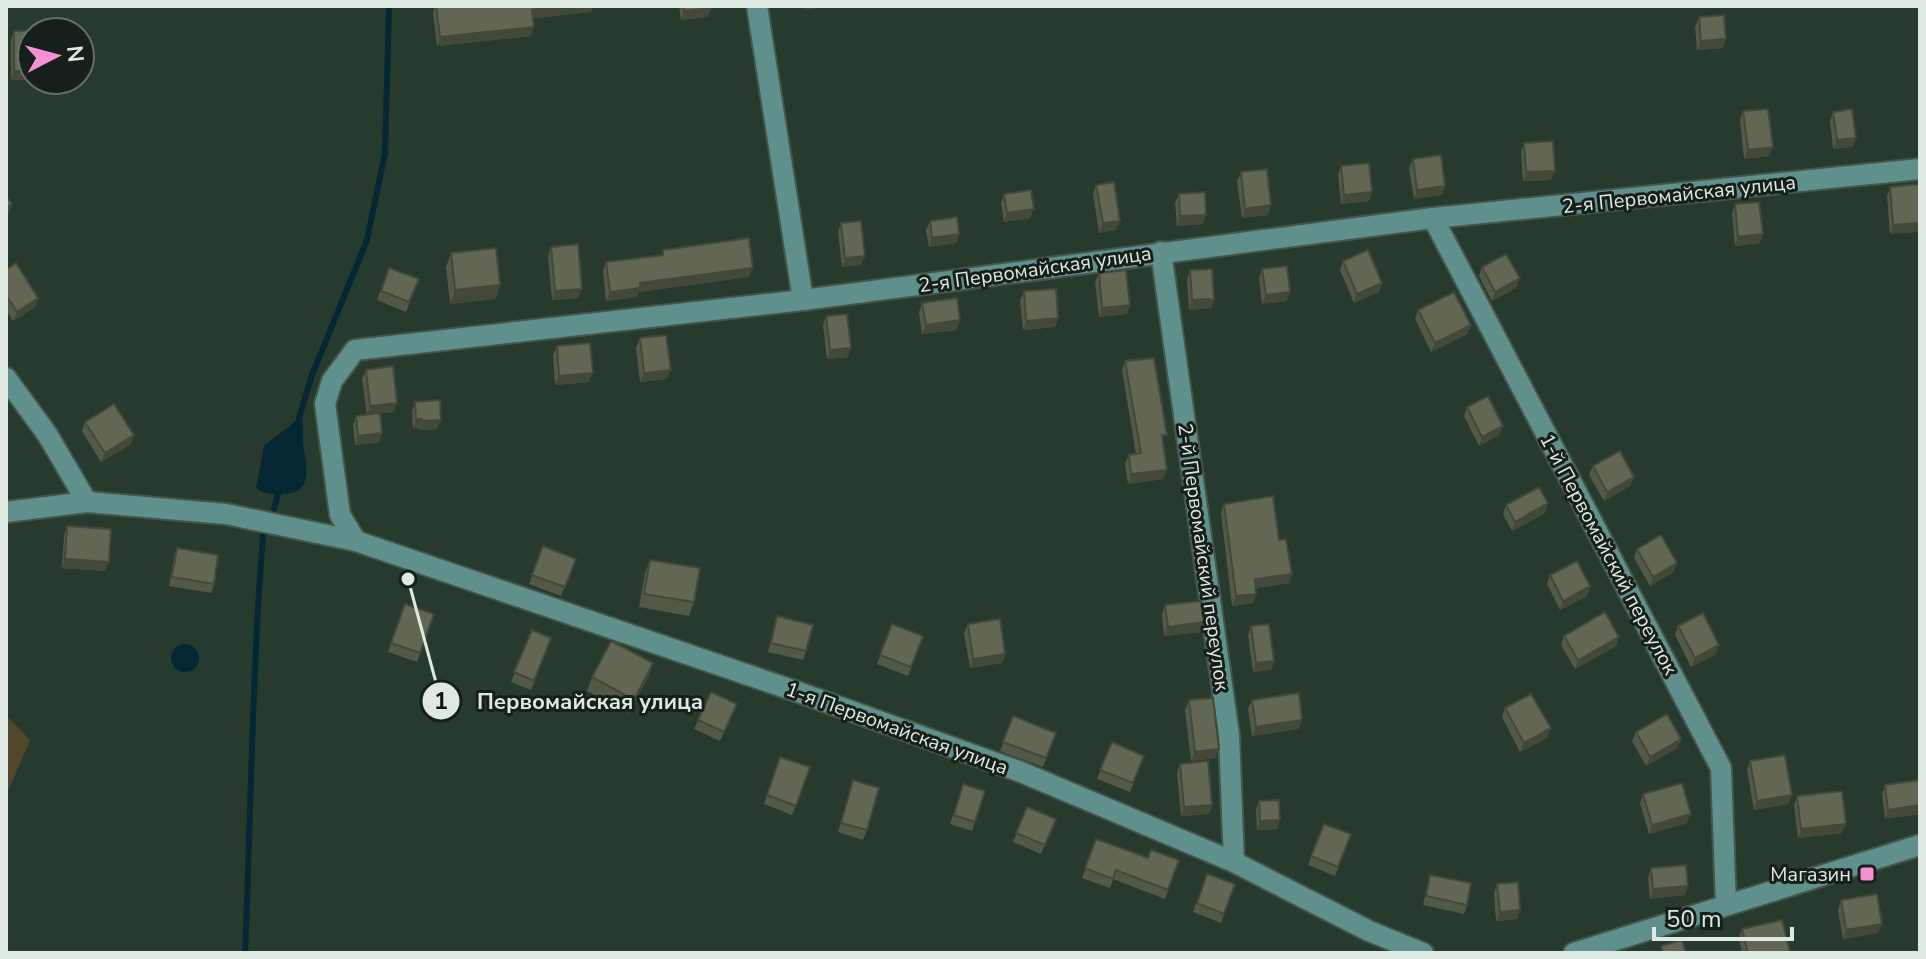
<svg xmlns="http://www.w3.org/2000/svg" width="1926" height="959" viewBox="0 0 1926 959" font-family="'Nunito Sans',sans-serif">
  <style>
    .green { fill: #52462b }
    .water { fill: #052733 }
    .lines { fill: none; stroke-linecap: round; stroke-linejoin: round }
    .stream { stroke: #052733; stroke-width: 6 }
    .minor-casing { stroke: #44564b; stroke-width: 24 }
    .minor { stroke: #60908c; stroke-width: 20 }
    .wall { fill: #535947 }
    .shaded-wall { fill: #444839 }
    .building { fill: #616752; stroke: #444839; stroke-width: 2 }
    .poi-dot { fill: #f591d2; stroke: #161f19; stroke-width: 3 }
    .labels { text-anchor: middle; stroke-width: 6; stroke-linejoin: round; paint-order: stroke }
    .street-label { font-size: 20px; fill: #deeae1; stroke: #161f19 }
    .poi-label { font-size: 20px; fill: #deeae1; stroke: #161f19; text-anchor: end }
    .leader { fill: none; stroke: #deeae1; stroke-width: 3 }
    .callout-dot { fill: #deeae1; stroke: #161f19; stroke-width: 3 }
    .mark-label { font-size: 24px; text-anchor: middle; font-weight: bold; fill: #111 }
    .callout-label { font-size: 22px; text-anchor: middle; font-weight: bold; fill: #deeae1; stroke: #161f19; stroke-width: 6; stroke-linejoin: round; paint-order: stroke }
  </style>
  <rect width="100%" height="100%" fill="#273a2e"/>
  <polygon class="green" points="6,715 30,740 6,796"/>
  <g class="water">
    <path d="M302,416C303,424 303,433 303,442C305,462 317,496 280,494C270,494 264,494 256,488L264,446Z"/>
    <circle cx="185" cy="658" r="14"/>
  </g>
  <g class="lines">
    <g class="stream">
      <polyline points="297,425 312,375 367,240 385,153 389,6"/>
      <polyline points="274,509 279,490"/>
      <path d="M245,953C251,814 252,674 263,535"/>
    </g>
    <defs>
      <g id="minor">
        <polyline points="757,6 803,300"/>
        <polyline points="1433,218 1721,768 1726,905"/>
        <polyline points="1161,252 1229,735 1234,862"/>
        <polyline points="6,378 47,434 87,502"/>
        <polyline points="6,512 87,502 226,514 356,541 798,692 1021,772 1234,862 1369,931 1423,953"/>
        <polyline points="356,541 340,515 325,404 332,381 355,350 803,300 1433,218 1920,169"/>
        <polyline points="1574,953 1920,845"/>
      </g>
    </defs>
    <use href="#minor" class="minor-casing"/>
    <use href="#minor" class="minor"/>
  </g>
  <g class="wall">
    <polygon points="435,6 593,6 591,12 533,18 531,36 437,46 433,13"/>
    <polygon points="679,6 710,6 711,8 707,17 681,20"/>
    <polygon points="1699,17 1723,48 1697,50 1695,27"/>
    <polygon points="14,31 63,80 11,80 11,40"/>
    <polygon points="1743,111 1769,156 1744,159 1740,120"/>
    <polygon points="1833,112 1856,138 1852,147 1833,149 1830,121"/>
    <polygon points="1524,143 1551,180 1523,181 1521,152"/>
    <polygon points="1413,159 1445,186 1442,195 1414,199 1409,168"/>
    <polygon points="1341,166 1372,192 1369,201 1341,204 1338,175"/>
    <polygon points="1241,172 1268,215 1242,218 1237,181"/>
    <polygon points="1920,184 1890,234 1887,196 1890,187"/>
    <polygon points="1096,185 1116,230 1099,233 1093,194"/>
    <polygon points="1004,194 1030,218 1004,222 1001,203"/>
    <polygon points="1179,194 1203,224 1177,226 1175,203"/>
    <polygon points="1735,204 1760,243 1735,246 1732,213"/>
    <polygon points="930,221 959,234 956,243 929,247 926,230"/>
    <polygon points="841,223 861,265 842,267 838,232"/>
    <polygon points="551,247 582,289 578,298 552,300 548,256"/>
    <polygon points="663,250 749,277 639,292 637,297 606,301 603,271 606,262 661,256"/>
    <polygon points="451,253 500,285 495,299 450,304 446,267"/>
    <polygon points="1343,261 1382,283 1379,292 1354,303 1340,270"/>
    <polygon points="1482,267 1516,288 1492,301 1479,276"/>
    <polygon points="389,268 419,279 406,312 377,300"/>
    <polygon points="1262,269 1287,301 1262,304 1259,278"/>
    <polygon points="6,270 38,298 35,307 13,321 6,309"/>
    <polygon points="1190,270 1214,299 1211,308 1189,310 1187,280"/>
    <polygon points="1099,273 1130,305 1127,314 1099,317 1095,282"/>
    <polygon points="1024,291 1058,318 1055,327 1023,330 1020,301"/>
    <polygon points="922,303 960,320 956,330 922,334 919,312"/>
    <polygon points="1418,310 1471,325 1467,334 1431,352 1415,319"/>
    <polygon points="826,316 848,357 827,359 823,325"/>
    <polygon points="640,338 667,379 640,382 636,348"/>
    <polygon points="557,346 589,382 555,385 553,355"/>
    <polygon points="1125,361 1163,444 1167,470 1163,479 1128,484 1125,464 1129,455 1136,454 1122,370"/>
    <polygon points="366,370 394,412 380,413 379,442 355,445 353,425 356,416 367,415 362,379"/>
    <polygon points="415,402 437,429 419,430 419,428 413,428 412,411"/>
    <polygon points="1467,407 1499,435 1479,446 1464,416"/>
    <polygon points="85,422 134,435 131,444 101,462 82,431"/>
    <polygon points="1593,466 1634,477 1630,486 1604,501 1589,475"/>
    <polygon points="1224,504 1279,540 1292,574 1289,583 1256,588 1256,594 1253,603 1232,606 1221,513"/>
    <polygon points="1506,505 1545,513 1512,531 1503,514"/>
    <polygon points="67,526 109,562 105,571 62,568 64,535"/>
    <polygon points="543,546 576,559 561,596 529,584"/>
    <polygon points="177,548 214,584 211,593 169,586 174,558"/>
    <polygon points="1637,549 1674,572 1650,586 1634,558"/>
    <polygon points="650,560 694,602 689,616 639,607 645,573"/>
    <polygon points="1550,575 1590,586 1587,596 1560,610 1547,584"/>
    <polygon points="405,604 434,614 417,662 388,652"/>
    <polygon points="1165,605 1204,622 1201,632 1164,636 1162,615"/>
    <polygon points="777,616 806,651 803,660 768,652"/>
    <polygon points="892,624 923,636 908,676 877,664"/>
    <polygon points="968,624 1005,654 1002,663 970,668 964,633"/>
    <polygon points="1251,626 1274,661 1271,670 1253,672 1248,635"/>
    <polygon points="1678,626 1716,654 1691,667 1675,635"/>
    <polygon points="532,630 551,638 531,690 511,682"/>
    <polygon points="1564,636 1619,637 1616,646 1575,669 1561,645"/>
    <polygon points="649,676 629,713 587,691 592,677"/>
    <polygon points="1189,700 1216,758 1191,761 1185,710"/>
    <polygon points="1252,700 1299,729 1252,736 1248,709"/>
    <polygon points="737,704 720,741 694,729 698,720"/>
    <polygon points="1505,708 1551,728 1547,738 1520,752 1502,717"/>
    <polygon points="1013,716 1056,733 1043,767 1000,751"/>
    <polygon points="1636,732 1681,739 1677,748 1646,766 1632,741"/>
    <polygon points="1112,742 1144,756 1130,792 1097,779"/>
    <polygon points="780,757 810,767 792,815 764,804"/>
    <polygon points="1750,761 1788,804 1754,810 1747,770"/>
    <polygon points="1180,764 1212,805 1209,814 1181,816 1177,773"/>
    <polygon points="1920,780 1920,814 1885,819 1882,794 1885,785"/>
    <polygon points="963,784 985,791 972,831 950,824"/>
    <polygon points="850,790 867,830 863,840 838,832"/>
    <polygon points="1643,794 1687,823 1649,834 1640,803"/>
    <polygon points="1797,796 1842,833 1798,838 1794,805"/>
    <polygon points="1259,801 1277,829 1257,830 1256,810"/>
    <polygon points="1027,807 1056,819 1041,854 1013,842"/>
    <polygon points="1324,824 1351,834 1335,876 1308,865"/>
    <polygon points="1096,839 1148,858 1179,860 1165,899 1113,879 1110,888 1082,878"/>
    <polygon points="1651,868 1685,895 1650,899 1648,878"/>
    <polygon points="1207,874 1235,884 1221,923 1193,912"/>
    <polygon points="1430,875 1467,905 1464,914 1423,905"/>
    <polygon points="1497,884 1517,919 1496,921 1494,893"/>
    <polygon points="1841,900 1882,924 1878,933 1843,939 1838,910"/>
    <polygon points="1742,929 1789,953 1742,953 1739,938"/>
  </g>
  <g class="shaded-wall">
    <polygon points="566,6 593,6 591,12 528,19 532,10"/>
    <polygon points="806,6 835,6 804,10"/>
    <polygon points="711,8 707,17 681,20 684,11"/>
    <polygon points="534,27 531,36 437,46 440,37"/>
    <polygon points="1726,39 1723,48 1697,50 1701,41"/>
    <polygon points="14,71 32,71 32,80 63,80 11,80"/>
    <polygon points="1856,138 1852,147 1833,149 1837,140"/>
    <polygon points="1773,147 1769,156 1744,159 1748,150"/>
    <polygon points="1555,171 1551,180 1523,181 1526,172"/>
    <polygon points="1445,186 1442,195 1414,199 1417,190"/>
    <polygon points="1372,192 1369,201 1341,204 1344,195"/>
    <polygon points="12,204 9,214 6,215 6,209"/>
    <polygon points="1271,205 1268,215 1242,218 1245,209"/>
    <polygon points="1034,209 1030,218 1004,222 1007,213"/>
    <polygon points="1206,215 1203,224 1177,226 1180,216"/>
    <polygon points="1120,221 1116,230 1099,233 1103,223"/>
    <polygon points="1920,223 1920,232 1890,234 1893,225"/>
    <polygon points="959,234 956,243 929,247 932,238"/>
    <polygon points="1763,234 1760,243 1735,246 1738,237"/>
    <polygon points="865,256 861,265 842,267 845,258"/>
    <polygon points="753,268 749,277 639,292 637,297 606,301 610,292 640,283"/>
    <polygon points="1520,278 1516,288 1492,301 1495,292"/>
    <polygon points="1382,283 1379,292 1354,303 1357,294"/>
    <polygon points="500,285 495,299 450,304 455,290"/>
    <polygon points="582,289 578,298 552,300 555,291"/>
    <polygon points="1290,292 1287,301 1262,304 1266,295"/>
    <polygon points="38,298 35,307 13,321 17,312"/>
    <polygon points="1214,299 1211,308 1189,310 1192,300"/>
    <polygon points="1130,305 1127,314 1099,317 1102,308"/>
    <polygon points="1058,318 1055,327 1023,330 1026,321"/>
    <polygon points="960,320 956,330 922,334 926,325"/>
    <polygon points="1471,325 1467,334 1431,352 1435,343"/>
    <polygon points="851,348 848,357 827,359 830,350"/>
    <polygon points="671,370 667,379 640,382 644,373"/>
    <polygon points="593,373 589,382 555,385 559,376"/>
    <polygon points="397,403 394,412 367,415 370,406"/>
    <polygon points="416,419 422,419 419,428 413,428"/>
    <polygon points="441,420 437,429 419,430 422,421"/>
    <polygon points="1503,426 1499,435 1479,446 1482,437"/>
    <polygon points="382,433 379,442 355,445 358,436"/>
    <polygon points="134,435 131,444 101,462 105,453"/>
    <polygon points="1167,470 1163,479 1128,484 1131,474"/>
    <polygon points="1634,477 1630,486 1604,501 1607,492"/>
    <polygon points="1548,503 1545,513 1512,531 1515,522"/>
    <polygon points="65,559 109,562 105,571 62,568"/>
    <polygon points="1677,563 1674,572 1650,586 1653,577"/>
    <polygon points="1292,574 1289,583 1251,588 1255,579"/>
    <polygon points="1590,586 1587,596 1560,610 1563,601"/>
    <polygon points="1256,594 1253,603 1232,606 1236,596"/>
    <polygon points="1204,622 1201,632 1164,636 1168,627"/>
    <polygon points="1619,637 1616,646 1575,669 1578,660"/>
    <polygon points="1719,645 1716,654 1691,667 1695,658"/>
    <polygon points="1005,654 1002,663 970,668 973,659"/>
    <polygon points="1274,661 1271,670 1253,672 1256,663"/>
    <polygon points="653,663 649,676 629,713 634,700"/>
    <polygon points="1302,720 1299,729 1252,736 1256,727"/>
    <polygon points="1551,728 1547,738 1520,752 1524,743"/>
    <polygon points="1681,739 1677,748 1646,766 1650,757"/>
    <polygon points="1219,749 1216,758 1191,761 1195,752"/>
    <polygon points="1792,795 1788,804 1754,810 1757,801"/>
    <polygon points="1212,805 1209,814 1181,816 1184,807"/>
    <polygon points="1920,805 1920,814 1885,819 1888,810"/>
    <polygon points="1691,814 1687,823 1649,834 1652,825"/>
    <polygon points="1280,820 1277,829 1257,830 1260,821"/>
    <polygon points="1846,824 1842,833 1798,838 1801,829"/>
    <polygon points="1688,886 1685,895 1650,899 1653,889"/>
    <polygon points="1520,910 1517,919 1496,921 1500,912"/>
    <polygon points="1882,924 1878,933 1843,939 1846,930"/>
  </g>
  <g class="building">
    <polygon points="436,6 566,6 532,10 534,27 440,37"/>
    <polygon points="684,6 710,6 711,8 684,11"/>
    <polygon points="1724,15 1726,39 1701,41 1699,17"/>
    <polygon points="14,31 67,31 67,32 32,32 32,71 14,71"/>
    <polygon points="1768,109 1773,147 1748,150 1743,111"/>
    <polygon points="1852,109 1856,138 1837,140 1833,112"/>
    <polygon points="1553,141 1555,171 1526,172 1524,143"/>
    <polygon points="1441,155 1445,186 1417,190 1413,159"/>
    <polygon points="1369,163 1372,192 1344,195 1341,166"/>
    <polygon points="1267,169 1271,205 1245,209 1241,172"/>
    <polygon points="1114,182 1120,221 1103,223 1096,185"/>
    <polygon points="1920,184 1920,223 1893,225 1890,187"/>
    <polygon points="1031,190 1034,209 1007,213 1004,194"/>
    <polygon points="1205,192 1206,215 1180,216 1179,194"/>
    <polygon points="6,196 12,204 6,209"/>
    <polygon points="1759,202 1763,234 1738,237 1735,204"/>
    <polygon points="957,217 959,234 932,238 930,221"/>
    <polygon points="861,221 865,256 845,258 841,223"/>
    <polygon points="749,238 753,268 640,283 640,288 610,292 606,262 663,255 663,250"/>
    <polygon points="578,244 582,289 555,291 551,247"/>
    <polygon points="496,248 500,285 455,290 451,253"/>
    <polygon points="1368,250 1382,283 1357,294 1343,261"/>
    <polygon points="1506,254 1520,278 1495,292 1482,267"/>
    <polygon points="16,263 38,298 17,312 6,295 6,270"/>
    <polygon points="1287,266 1290,292 1266,295 1262,269"/>
    <polygon points="389,268 419,279 409,302 381,291"/>
    <polygon points="1212,269 1214,299 1192,300 1190,270"/>
    <polygon points="1126,270 1130,305 1102,308 1099,273"/>
    <polygon points="1056,289 1058,318 1026,321 1024,291"/>
    <polygon points="1454,292 1471,325 1435,343 1418,310"/>
    <polygon points="957,298 960,320 926,325 922,303"/>
    <polygon points="847,314 851,348 830,350 826,316"/>
    <polygon points="666,335 671,370 644,373 640,338"/>
    <polygon points="590,343 593,373 559,376 557,346"/>
    <polygon points="1154,358 1167,435 1162,435 1167,470 1131,474 1129,455 1141,453 1125,361"/>
    <polygon points="393,366 397,403 370,406 366,370"/>
    <polygon points="1488,396 1503,426 1482,437 1467,407"/>
    <polygon points="440,400 441,420 422,421 422,419 416,419 415,402"/>
    <polygon points="114,404 134,435 105,453 85,422"/>
    <polygon points="380,413 382,433 358,436 356,416"/>
    <polygon points="1620,451 1634,477 1607,492 1593,466"/>
    <polygon points="1539,487 1548,503 1515,522 1506,505"/>
    <polygon points="1273,496 1279,540 1286,539 1292,574 1255,579 1256,594 1236,596 1224,504"/>
    <polygon points="67,526 111,529 109,562 65,559"/>
    <polygon points="1661,535 1677,563 1653,577 1637,549"/>
    <polygon points="543,546 576,559 565,587 532,575"/>
    <polygon points="177,548 218,555 214,584 172,577"/>
    <polygon points="650,560 700,568 694,602 644,594"/>
    <polygon points="1577,561 1590,586 1563,601 1550,575"/>
    <polygon points="1201,601 1204,622 1168,627 1165,605"/>
    <polygon points="405,604 434,614 420,653 391,643"/>
    <polygon points="1605,612 1619,637 1578,660 1564,636"/>
    <polygon points="1703,613 1719,645 1695,658 1678,626"/>
    <polygon points="777,616 813,625 806,651 771,643"/>
    <polygon points="1000,619 1005,654 973,659 968,624"/>
    <polygon points="892,624 923,636 911,667 880,655"/>
    <polygon points="1269,624 1274,661 1256,663 1251,626"/>
    <polygon points="532,630 551,638 534,681 514,672"/>
    <polygon points="611,641 653,663 634,700 592,677"/>
    <polygon points="711,692 737,704 724,732 698,720"/>
    <polygon points="1299,693 1302,720 1256,727 1252,700"/>
    <polygon points="1531,694 1551,728 1524,743 1505,708"/>
    <polygon points="1213,698 1219,749 1195,752 1189,700"/>
    <polygon points="1667,714 1681,739 1650,757 1636,732"/>
    <polygon points="1013,716 1056,733 1046,758 1003,742"/>
    <polygon points="1112,742 1144,756 1133,783 1100,770"/>
    <polygon points="1785,755 1792,795 1757,801 1750,761"/>
    <polygon points="780,757 810,767 796,806 767,795"/>
    <polygon points="1208,761 1212,805 1184,807 1180,764"/>
    <polygon points="853,780 879,788 867,830 841,823"/>
    <polygon points="1920,780 1920,805 1888,810 1885,785"/>
    <polygon points="1682,783 1691,814 1652,825 1643,794"/>
    <polygon points="963,784 985,791 975,822 954,815"/>
    <polygon points="1842,791 1846,824 1801,829 1797,796"/>
    <polygon points="1279,800 1280,820 1260,821 1259,801"/>
    <polygon points="1027,807 1056,819 1045,845 1016,833"/>
    <polygon points="1324,824 1351,834 1338,867 1311,856"/>
    <polygon points="1096,839 1148,858 1151,850 1179,860 1168,890 1116,870 1113,879 1085,868"/>
    <polygon points="1686,865 1688,886 1653,889 1651,868"/>
    <polygon points="1207,874 1235,884 1224,914 1197,903"/>
    <polygon points="1430,875 1471,883 1467,905 1426,896"/>
    <polygon points="1518,882 1520,910 1500,912 1497,884"/>
    <polygon points="1877,894 1882,924 1846,930 1841,900"/>
    <polygon points="1782,920 1790,952 1748,953 1742,929"/>
    <polygon points="1682,940 1686,953 1663,953 1661,946"/>
  </g>
  <rect class="poi-dot" x="1859" y="866" width="16" height="16" rx="4"/>
  <g class="labels">
    <g class="street-label">
      <text transform="translate(1679 194) rotate(-6)" y="7">2-я Первомайская улица</text>
      <text transform="translate(1035 269) rotate(-8)" y="7">2-я Первомайская улица</text>
      <text transform="translate(1609 554) rotate(62)" y="7">1-й Первомайский переулок</text>
      <text transform="translate(1204 557) rotate(82)" y="7">2-й Первомайский переулок</text>
      <text transform="translate(897 728) rotate(20)" y="7">1-я Первомайская улица</text>
    </g>
    <g class="poi-label">
      <text x="1851" y="881">Магазин</text>
    </g>
  </g>
  <path class="leader" d="M408 579L441 701"/>
  <g class="callout-dot">
    <circle cx="408" cy="579" r="8"/>
    <circle cx="441" cy="701" r="20"/>
  </g>
  <g class="mark-label">
    <text x="441" y="709">1</text>
  </g>
  <g class="callout-label">
    <text x="590" y="709">Первомайская улица</text>
  </g>
  <rect width="1926" height="959" fill="none" stroke="#deeae1" stroke-width="16"/>
  <g transform="translate(56 56) rotate(84)"><circle r="38" fill="#161f19" stroke="#667069" stroke-width="2"/>
  <path d="M0-6L14 30L0 20L-14 30Z" fill="#f591d2"/>
  <text y="-12" font-size="22" font-weight="bold" text-anchor="middle" fill="#deeae1">N</text>
  </g>
  <path d="M1654 927v12h138v-12" fill="none" stroke="#deeae1" stroke-width="4"/>
  <text x="1666" y="927" font-size="24" fill="#deeae1" stroke="#161f19" stroke-width="6" paint-order="stroke">50 m</text>
</svg>
